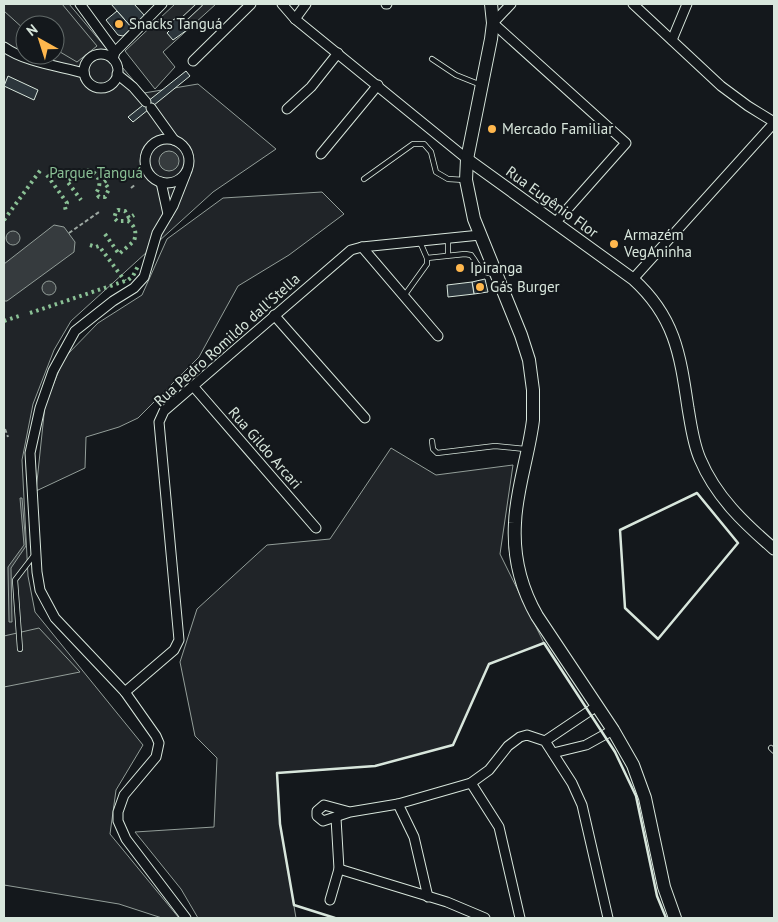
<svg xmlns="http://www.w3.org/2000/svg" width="778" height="922" viewBox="0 0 778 922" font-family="'PT Sans',sans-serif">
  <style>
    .green { fill: #202428; stroke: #939e99; fill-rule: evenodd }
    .parking { fill: #24282b; stroke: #939e99 }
    .water { fill: #363b3e; stroke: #939e99 }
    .building { fill: #2c363c; stroke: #d8e6dc }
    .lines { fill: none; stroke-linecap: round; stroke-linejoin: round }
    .service-casing { stroke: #d8e6dc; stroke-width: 6 }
    .minor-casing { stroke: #d8e6dc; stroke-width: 11 }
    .tertiary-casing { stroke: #d8e6dc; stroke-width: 13 }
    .secondary-casing { stroke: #d8e6dc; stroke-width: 14 }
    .path { stroke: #9da8a2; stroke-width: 2; stroke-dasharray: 4 2.5; stroke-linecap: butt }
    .service { stroke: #14181c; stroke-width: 4.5 }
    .minor { stroke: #14181c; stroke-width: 9 }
    .tertiary { stroke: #14181c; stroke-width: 11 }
    .secondary { stroke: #14181c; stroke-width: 12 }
    .hedge { stroke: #8ac095; stroke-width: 4; stroke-dasharray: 2.5 4; stroke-linecap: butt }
    .wall { stroke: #d8e6dc; stroke-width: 2.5 }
    .poi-dot { fill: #ffb74d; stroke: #14181c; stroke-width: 2 }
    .labels { text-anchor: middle; stroke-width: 4; stroke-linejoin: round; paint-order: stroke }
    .poi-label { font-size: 15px; fill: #d8e6dc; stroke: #14181c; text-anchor: start }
    .park-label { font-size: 15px; fill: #8ac095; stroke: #14181c }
    .street-label { font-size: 15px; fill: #d8e6dc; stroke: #14181c }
  </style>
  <rect width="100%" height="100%" fill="#14181c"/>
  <g class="green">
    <path d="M4,4H69L144,93L198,84L276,149L213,192L71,321L54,350L33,404L22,460L28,576L35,612L143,745L116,790L110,834L179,918H162L119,904L4,885ZM25,25H55V55H25Z"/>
    <polygon points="322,192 344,214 289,255 238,286 199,357 138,418 119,427 86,437 85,468 36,491 45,405 64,358 98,323 142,295 167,239 223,198"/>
    <polygon points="391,448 436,475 513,465 500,554 544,643 489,664 453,745 375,766 277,773 280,824 296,918 198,918 181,889 135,832 214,827 217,758 195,736 180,662 197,609 267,545 330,539"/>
  </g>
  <g class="parking">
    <polygon points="4,4 62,4 97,46 77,62 55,49 55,25 25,25 25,30 4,11"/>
    <polygon points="175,4 216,4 163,52 175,67 155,89 125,51"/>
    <polygon points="39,628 80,672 4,687 4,636"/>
  </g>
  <g class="water">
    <circle cx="169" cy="161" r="10"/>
    <polygon points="54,225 64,227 75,242 74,252 7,301 4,301 4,264"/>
    <circle cx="13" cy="238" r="7"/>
    <circle cx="49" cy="288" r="7"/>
    <polygon points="20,498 22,498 26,546 11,568 12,622 9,622 8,567 24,545"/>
  </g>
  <g class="building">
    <polygon points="111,4 134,4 145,16 132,28"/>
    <polygon points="117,11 132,28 123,36 118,35 106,20"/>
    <polygon points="176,18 187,30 173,40 167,33 170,30 166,25"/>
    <polygon points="186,71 190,76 133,122 128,117"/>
    <polygon points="8,76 38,90 34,100 4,86"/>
    <polygon points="485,279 488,292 474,294 472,282"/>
    <polygon points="472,282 474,294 448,297 447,285"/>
  </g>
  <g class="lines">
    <defs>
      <g id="service">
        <polyline points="184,19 200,4"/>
        <polyline points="432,59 456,75 481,85"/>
        <polyline points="364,179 413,144 424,144 431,152 436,172 448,179 465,180"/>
        <polyline points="448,255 448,238"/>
        <path d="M427,258L465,254L471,255C480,266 477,271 493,274"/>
        <polyline points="404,296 427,264 427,258 420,242"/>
        <polyline points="432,441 433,449 437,453 495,446 525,449"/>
        <polyline points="20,649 15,580 35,554"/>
        <polyline points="771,748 774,751"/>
      </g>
      <g id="minor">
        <polyline points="80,4 115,52"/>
        <polyline points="282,4 295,19 467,159"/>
        <polyline points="386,4 387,4"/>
        <polyline points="511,4 493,23 626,143 555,223"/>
        <polyline points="633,4 721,86 748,106 774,122"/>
        <polyline points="295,19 306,4"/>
        <polyline points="672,40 687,4"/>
        <path d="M4,47C25,62 59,66 84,73"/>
        <circle cx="101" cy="71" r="17"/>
        <polyline points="113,59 115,52 162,4"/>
        <polyline points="193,61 251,4"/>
        <polyline points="117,74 133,87 146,102"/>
        <polyline points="151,108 174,140"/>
        <polyline points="287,109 311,87 338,53"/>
        <circle cx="167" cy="161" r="22"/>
        <polyline points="321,154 378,85"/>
        <polyline points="186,173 173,206 157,233 144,277 134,288 113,301 75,331 53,371 40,408 30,453 37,572 40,590 55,618 125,692 156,736 159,743 156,757 124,795 118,812 118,821 126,839 186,918"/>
        <polyline points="161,182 168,214"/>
        <polyline points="362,247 438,336"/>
        <polyline points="633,279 774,123"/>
        <polyline points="274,315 365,418"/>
        <polyline points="193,386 316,528"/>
        <polyline points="125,692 174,650 179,640 159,422 164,411 351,250 362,247 480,235"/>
        <polyline points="545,741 597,706"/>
        <polyline points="553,753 586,745 613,730"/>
        <polyline points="471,783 499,827 520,918"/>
        <polyline points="398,804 414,837 428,897"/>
        <polyline points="350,812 324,805 317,811 317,816 323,821 350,812 398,804 471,783 489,770 508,746 520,737 527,735 545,741 572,783 582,805 608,918"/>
        <polyline points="339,869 447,902 485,918"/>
        <polyline points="330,900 339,869 336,818"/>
      </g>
      <path id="tertiary" d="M467,159L633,279C675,317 680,354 688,408C691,425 693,443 700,459C716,497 744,523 774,549"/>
      <path id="secondary" d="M491,4L493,23L491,39L467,159L466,180L474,219L521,335L529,360L533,390V420C529,454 516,490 515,523C513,556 521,588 537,616L613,730L633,765L645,798L664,887L675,918"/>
    </defs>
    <use href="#service" class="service-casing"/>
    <use href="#minor" class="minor-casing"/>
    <use href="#tertiary" class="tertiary-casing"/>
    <use href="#secondary" class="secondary-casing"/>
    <g class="path">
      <polyline points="131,188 136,184"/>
      <polyline points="69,233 99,212"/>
      <polyline points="5,429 8,437"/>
    </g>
    <use href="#service" class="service"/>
    <use href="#minor" class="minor"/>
    <use href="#tertiary" class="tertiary"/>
    <use href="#secondary" class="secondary"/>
    <g class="hedge">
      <path d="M81,171L90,170C100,176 102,184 96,193L99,197H105L109,189L104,182L107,180"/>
      <polyline points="47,175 67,203 65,207 66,211"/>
      <polyline points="76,175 67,181 81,200"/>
      <polyline points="4,220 42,168"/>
      <path d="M105,234L119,254L134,241C137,232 135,226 128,221H117L114,218L116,212L118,210L125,211L129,218L134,215"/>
      <polyline points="90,245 96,247 99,246 125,281"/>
      <polyline points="30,313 128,280 133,276 139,264"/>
      <polyline points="4,321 22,315"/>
    </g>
    <g class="wall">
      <polygon points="697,493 738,543 658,639 625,608 620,530"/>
      <polyline points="335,918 294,905 280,824 277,773 375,766 453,745 489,664 544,643 615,752 636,796 657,896 666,918"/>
    </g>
  </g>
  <g class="poi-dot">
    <circle cx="119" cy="24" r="5"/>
    <circle cx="492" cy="129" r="5"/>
    <circle cx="614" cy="244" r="5"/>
    <circle cx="460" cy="268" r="5"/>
    <circle cx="480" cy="287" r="5"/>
  </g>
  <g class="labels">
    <g class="poi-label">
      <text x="129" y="29">Snacks Tanguá</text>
      <text x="502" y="134">Mercado Familiar</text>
      <text x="624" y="240">Armazém<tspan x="624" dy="17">VegAninha</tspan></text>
      <text x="470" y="273">Ipiranga</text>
      <text x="490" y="292">Gás Burger</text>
    </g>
    <g class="park-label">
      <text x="96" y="178">Parque Tanguá</text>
    </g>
    <g class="street-label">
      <text transform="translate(552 202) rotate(36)" y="5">Rua Eugênio Flor</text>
      <text transform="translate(227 340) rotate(-42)" y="5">Rua Pedro Romildo dall'Stella</text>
      <text transform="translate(265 448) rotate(49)" y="5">Rua Gildo Arcari</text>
    </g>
  </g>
  <rect width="778" height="922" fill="none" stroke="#d8e6dc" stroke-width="10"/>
  <g transform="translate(40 40) rotate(321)"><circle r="24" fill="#14181c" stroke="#626a69"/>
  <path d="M0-4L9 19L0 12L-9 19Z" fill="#ffb74d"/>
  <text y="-8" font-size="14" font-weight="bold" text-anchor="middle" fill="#d8e6dc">N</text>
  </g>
</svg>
